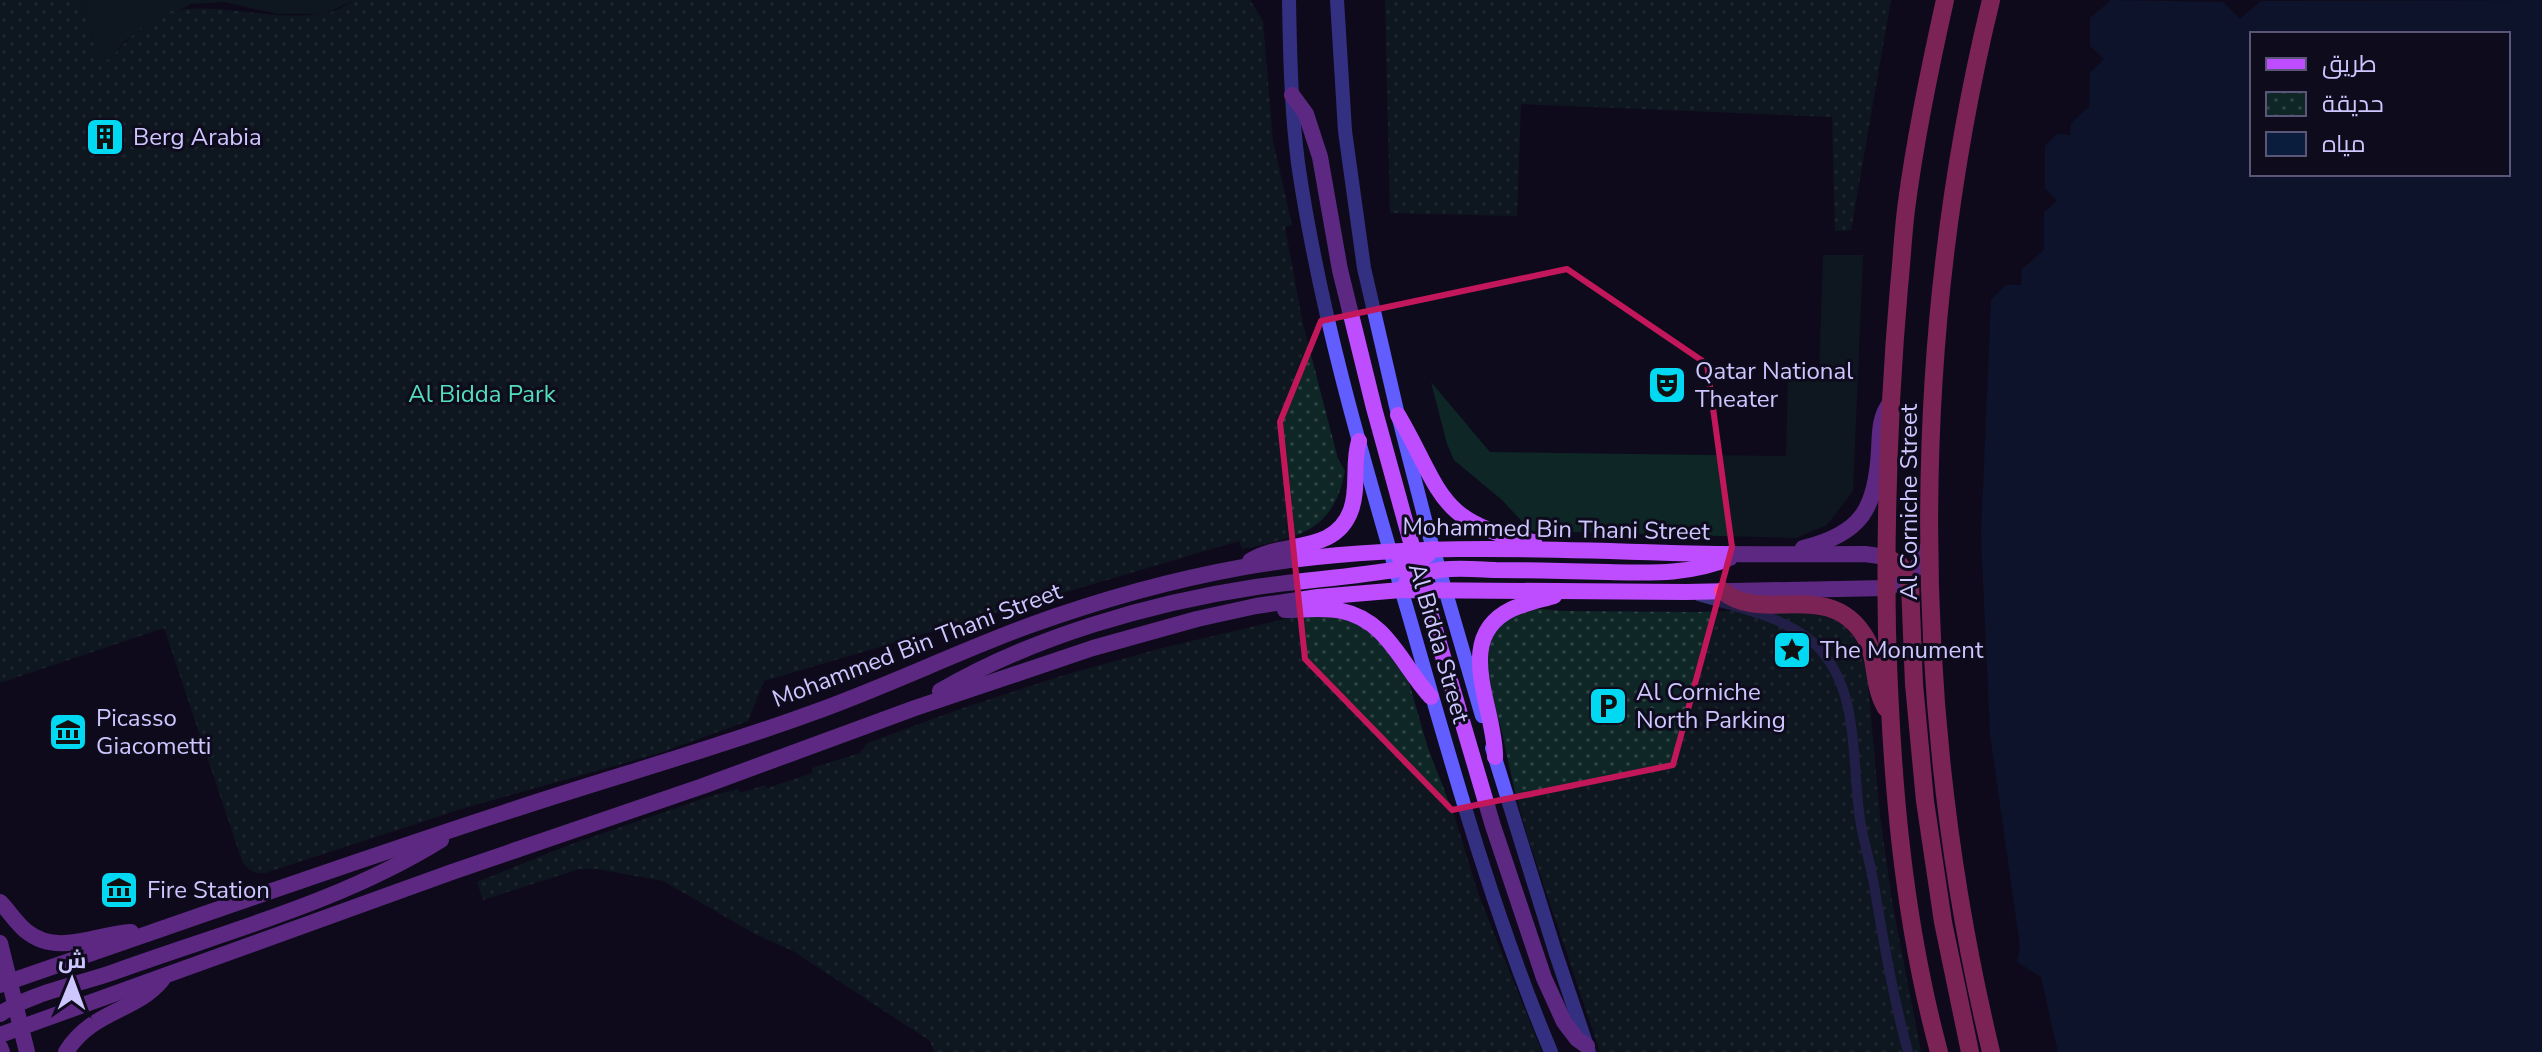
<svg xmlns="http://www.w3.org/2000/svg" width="2542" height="1052" viewBox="0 0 2542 1052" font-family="'Nunito Sans',Cairo,sans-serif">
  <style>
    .green { fill: #0e2625 }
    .park { fill: url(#park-dots) }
    .water { fill: #0a1d3c; fill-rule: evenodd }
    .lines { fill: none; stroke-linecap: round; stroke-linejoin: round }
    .street { stroke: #38357c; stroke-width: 10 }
    .secondary { stroke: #615dff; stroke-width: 14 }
    .primary { stroke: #bd4dff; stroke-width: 16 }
    .highway { stroke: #ff419c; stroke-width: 18 }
    .marked { fill: none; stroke: #c2185b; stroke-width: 6; stroke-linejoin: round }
    .labels { text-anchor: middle; stroke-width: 6; stroke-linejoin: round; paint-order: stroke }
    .poi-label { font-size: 24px; fill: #cdc6ff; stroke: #0e0b1c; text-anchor: start }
    .park-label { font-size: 24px; fill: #53dfbc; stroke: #0e0b1c }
    .street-label { font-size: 24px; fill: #cdc6ff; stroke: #0e0b1c }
  </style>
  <defs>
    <pattern id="park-dots" width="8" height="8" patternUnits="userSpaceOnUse" patternTransform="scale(2)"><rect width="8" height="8" fill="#0e2625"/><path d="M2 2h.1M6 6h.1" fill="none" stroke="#304446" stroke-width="1.8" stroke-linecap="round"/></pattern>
  </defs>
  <rect width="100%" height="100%" fill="#0e0b1c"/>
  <g class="green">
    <polygon points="80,0 354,0 325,14 278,14 224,2 191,4 126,40 109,60 95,51 90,26"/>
    <polygon points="1823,255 1863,255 1853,491 1827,525 1796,538 1531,531 1502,500 1454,460 1447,444 1431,382 1490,452 1786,456 1788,379 1819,379"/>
  </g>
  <g class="park">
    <path d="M0,0H80L90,26L95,51L109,60C126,41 142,24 166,12C218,0 272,23 326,13C336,12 345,5 354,0H1250L1263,21L1273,141L1292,225L1285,227L1303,324L1338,459L1345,471C1333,534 1296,537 1242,549L1239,541L764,681L748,721L660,753L465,808L265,873C253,874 245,869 241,858L164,628L0,683Z"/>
    <polygon points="1385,0 1891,0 1851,230 1835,231 1832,117 1521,104 1517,216 1390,213"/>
    <polygon points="1529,608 1562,611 1695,612 1785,609 1828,616 1846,627 1860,646 1867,674 1880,816 1893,907 1921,1052 1600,1052 1529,841 1515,792 1501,728 1486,679 1484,666 1495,628"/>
    <polygon points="1302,615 1338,616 1371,630 1407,676 1428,748 1455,818 1479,896 1542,1052 934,1052 930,1041 793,951 757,935 663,881 597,869 579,869 483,900 477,882 566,846 711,796 738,789 740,793 765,785 767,788 813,773 812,768 860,753 867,743 963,708 1061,676 1162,648"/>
  </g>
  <path class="water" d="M2111,0L2223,2L2240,19L2261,1L2542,0V1052H2058L2041,977L2017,962L2020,946L1990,734L1981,536L1991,300L2006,285H2021L2022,269L2044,250V212L2057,201L2045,188V146L2057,134L2070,135L2071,123L2089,107L2090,73L2104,59L2090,46V18ZM2252,34H2508V174H2252Z"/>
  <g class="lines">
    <path class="street" d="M1698,596C1738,608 1785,616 1816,645C1861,690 1851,761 1860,819C1863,839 1869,859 1873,879C1883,938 1892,993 1908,1052"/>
    <g class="secondary">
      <path d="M1289,0C1290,54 1291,109 1298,163C1320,315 1364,462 1407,609C1450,758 1491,909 1551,1052"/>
      <polyline points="1337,0 1345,131 1364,268 1398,415 1428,531 1482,716"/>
      <polyline points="1492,748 1555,951 1589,1052"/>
    </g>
    <g class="primary">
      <polyline points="1292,95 1306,114 1320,157 1340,270 1374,408 1415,557"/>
      <path d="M1398,415C1442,490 1436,524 1534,542"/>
      <path d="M1803,548C1862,534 1876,508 1879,450C1880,433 1879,418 1890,403"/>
      <polyline points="1400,559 1417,582 1429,609 1493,826 1544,978 1564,1022 1577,1039 1587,1046"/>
      <path d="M1250,561C1282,540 1335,555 1351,510C1359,488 1352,464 1359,441"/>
      <path d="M1406,583C1430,564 1467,569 1496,570C1533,570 1571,571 1608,572C1650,573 1690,575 1730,558"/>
      <path d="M1285,610C1304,610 1324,607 1342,611C1387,620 1402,666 1431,697"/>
      <path d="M940,691C1032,637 1150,603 1256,587C1304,580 1353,577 1400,569L1422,560L1433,549"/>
      <path d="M1495,757C1496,709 1451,638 1512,609C1525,603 1540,600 1554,596"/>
      <path d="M0,902C9,911 16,923 26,931C58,957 95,934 131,932"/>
      <polyline points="0,943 27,1052"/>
      <path d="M0,985C168,927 337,867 506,812C608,778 711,750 812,713C885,687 955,653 1028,626C1097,601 1171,580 1244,567C1385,543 1528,548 1671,553C1735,555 1800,554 1865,554L1886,557"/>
      <path d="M0,1014C33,992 77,985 114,972C224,932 341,902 441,840"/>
      <path d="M0,1035L452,872L703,786L915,708L1093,648L1197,619L1256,606L1318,597L1401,590L1686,592L1886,588C1909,581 1920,566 1929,545"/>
      <polyline points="0,1047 2,1052"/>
      <path d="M66,1052C92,1010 136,1012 162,980"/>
    </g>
    <g class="highway">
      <polyline points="1886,557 1900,565 1910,584 1914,684 1925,801 1943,922 1970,1052"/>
      <path d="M1723,591C1762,625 1829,577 1865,637C1878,658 1872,685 1886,708"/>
      <path d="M1939,1052C1902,915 1891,774 1887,632C1885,517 1889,402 1899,287C1902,259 1903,230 1907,202C1916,134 1930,67 1945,0"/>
      <path d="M1991,1052C1909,711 1908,341 1991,0"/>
    </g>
  </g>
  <path d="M0 0H2542V1052H0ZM1567,269L1707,364L1732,547L1673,765L1452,810L1305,659L1280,422L1321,321Z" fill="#0e0b1c" fill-opacity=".55" fill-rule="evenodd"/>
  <path class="marked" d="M1567,269L1707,364L1732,547L1673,765L1452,810L1305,659L1280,422L1321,321Z"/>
  <defs>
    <symbol id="building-square" viewBox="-11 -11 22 22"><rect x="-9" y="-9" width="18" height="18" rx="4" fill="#00d9f1" stroke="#0e0b1c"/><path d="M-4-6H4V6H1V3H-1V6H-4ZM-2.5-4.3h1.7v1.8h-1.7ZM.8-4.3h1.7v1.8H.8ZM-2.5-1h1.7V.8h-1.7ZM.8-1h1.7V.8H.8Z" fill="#111"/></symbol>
    <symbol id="theatre-square" viewBox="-11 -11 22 22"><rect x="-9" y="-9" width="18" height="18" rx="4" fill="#00d9f1" stroke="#0e0b1c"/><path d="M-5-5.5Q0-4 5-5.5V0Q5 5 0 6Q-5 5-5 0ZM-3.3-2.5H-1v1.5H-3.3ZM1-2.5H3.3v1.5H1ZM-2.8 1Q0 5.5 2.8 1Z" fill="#111"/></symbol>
    <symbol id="sight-square" viewBox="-11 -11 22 22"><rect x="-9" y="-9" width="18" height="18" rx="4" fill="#00d9f1" stroke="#0e0b1c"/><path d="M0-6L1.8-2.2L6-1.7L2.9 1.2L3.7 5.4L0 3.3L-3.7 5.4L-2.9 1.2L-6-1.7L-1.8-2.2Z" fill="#111"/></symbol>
    <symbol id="parking-square" viewBox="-11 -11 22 22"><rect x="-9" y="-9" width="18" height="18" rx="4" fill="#00d9f1" stroke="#0e0b1c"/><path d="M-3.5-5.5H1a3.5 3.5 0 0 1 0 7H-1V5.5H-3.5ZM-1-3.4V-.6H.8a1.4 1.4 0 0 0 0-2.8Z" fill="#111"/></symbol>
    <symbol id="museum-square" viewBox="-11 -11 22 22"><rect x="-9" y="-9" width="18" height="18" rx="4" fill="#00d9f1" stroke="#0e0b1c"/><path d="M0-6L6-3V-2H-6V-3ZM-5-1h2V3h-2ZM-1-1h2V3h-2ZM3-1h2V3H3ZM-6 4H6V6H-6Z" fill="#111"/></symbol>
  </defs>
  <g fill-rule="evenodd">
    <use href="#building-square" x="83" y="115" width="44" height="44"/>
    <use href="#theatre-square" x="1645" y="363" width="44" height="44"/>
    <use href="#sight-square" x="1770" y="628" width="44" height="44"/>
    <use href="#parking-square" x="1586" y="684" width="44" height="44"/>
    <use href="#museum-square" x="46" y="710" width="44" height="44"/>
    <use href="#museum-square" x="97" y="868" width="44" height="44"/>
  </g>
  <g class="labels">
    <g class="poi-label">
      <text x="133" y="145">Berg Arabia</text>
      <text x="1695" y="379">Qatar National<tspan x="1695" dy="28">Theater</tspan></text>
      <text x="1820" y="658">The Monument</text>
      <text x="1636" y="700">Al Corniche<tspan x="1636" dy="28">North Parking</tspan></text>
      <text x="96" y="726">Picasso<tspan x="96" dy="28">Giacometti</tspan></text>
      <text x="147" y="898">Fire Station</text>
    </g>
    <g class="park-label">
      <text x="482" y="402">Al Bidda Park</text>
    </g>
    <g class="street-label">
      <text transform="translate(1909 502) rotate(-90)" y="8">Al Corniche Street</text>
      <text transform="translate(1556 529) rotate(1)" y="8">Mohammed Bin Thani Street</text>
      <text transform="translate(1439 643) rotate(74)" y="8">Al Bidda Street</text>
      <text transform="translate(917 645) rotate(-21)" y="8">Mohammed Bin Thani Street</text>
    </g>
  </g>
  <rect x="2250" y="32" width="260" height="144" fill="#0e0b1c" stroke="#5a5677" stroke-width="2"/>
  <rect x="2266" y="58" width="40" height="12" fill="#bd4dff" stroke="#5a5677" stroke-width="2"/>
  <text x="2322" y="72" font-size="24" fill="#cdc6ff">طريق</text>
  <rect x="2266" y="92" width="40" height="24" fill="url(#park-dots)" stroke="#5a5677" stroke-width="2"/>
  <text x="2322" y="112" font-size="24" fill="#cdc6ff">حديقة</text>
  <rect x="2266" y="132" width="40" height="24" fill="#0a1d3c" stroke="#5a5677" stroke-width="2"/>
  <text x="2322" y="152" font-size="24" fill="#cdc6ff">مياه</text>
  <g transform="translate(72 980) rotate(1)" stroke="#0e0b1c" stroke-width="6" paint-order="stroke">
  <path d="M0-6L14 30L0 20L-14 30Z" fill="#cdc6ff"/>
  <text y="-12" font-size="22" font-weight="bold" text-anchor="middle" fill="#cdc6ff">ش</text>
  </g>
</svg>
